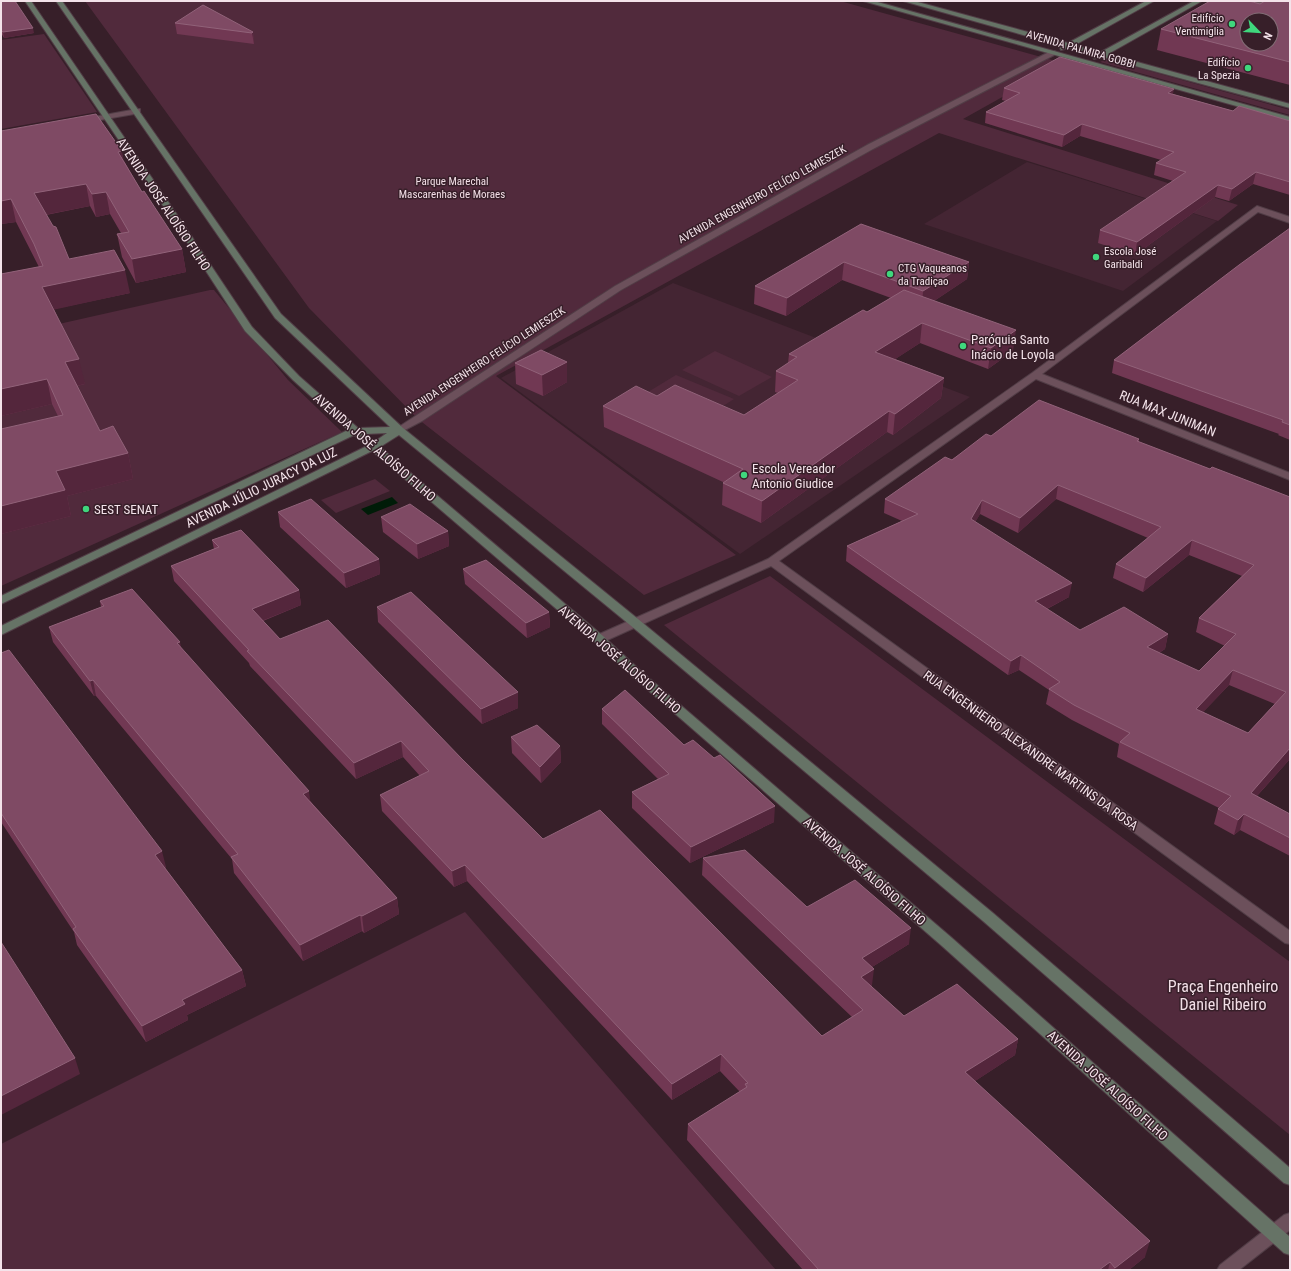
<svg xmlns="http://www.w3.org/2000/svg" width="1291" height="1271" viewBox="0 0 1291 1271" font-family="'Roboto Condensed',sans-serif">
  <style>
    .built { fill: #442533 }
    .green { fill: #512a3c }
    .water { fill: #001c08 }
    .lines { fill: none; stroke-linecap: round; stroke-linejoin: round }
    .street-casing { stroke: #513d46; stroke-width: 2 }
    .secondary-casing { stroke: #513d46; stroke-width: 2 }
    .street { fill: #6c505b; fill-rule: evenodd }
    .secondary { fill: #667366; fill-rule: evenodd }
    .wall { fill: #713853; fill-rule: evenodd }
    .shaded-wall { fill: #54263c }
    .building { fill: #7f4a64; stroke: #916279; fill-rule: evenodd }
    .poi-dot { fill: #3fd77d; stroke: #371f29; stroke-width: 1.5 }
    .labels { text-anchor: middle; stroke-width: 3; stroke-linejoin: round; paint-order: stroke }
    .far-poi-label { font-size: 11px; fill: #f4e3ea; stroke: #371f29; text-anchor: end }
    .far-street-label { font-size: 11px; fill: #f4e3ea; stroke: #371f29 }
    .far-park-label { font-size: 11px; fill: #f2dee6; stroke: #371f29 }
    .street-label { font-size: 13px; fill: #f4e3ea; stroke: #371f29 }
    .poi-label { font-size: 13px; fill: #f4e3ea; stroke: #371f29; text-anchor: start }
    .near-park-label { font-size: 16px; fill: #f2dee6; stroke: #371f29 }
  </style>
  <rect width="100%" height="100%" fill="#371f29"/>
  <g class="built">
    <polygon points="1027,162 1217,221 1123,291 924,224"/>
    <polygon points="673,283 970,397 740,554 501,378"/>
  </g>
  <g class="green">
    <polygon points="85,1 840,1 1063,63 963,119 1238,205 1218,221 939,133 496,376 736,555 644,595 418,419 309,308"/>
    <polygon points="44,34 97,112 1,129 1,40"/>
    <polygon points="1106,59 1290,110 1290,115 1100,62"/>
    <polygon points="210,290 214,290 288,380 342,432 1,586 1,337"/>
    <polygon points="715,351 772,377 739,396 682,370"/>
    <polygon points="676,375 734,399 706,417 648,392"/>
    <polygon points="375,479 390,491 336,513 321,500"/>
    <polygon points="770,576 1290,962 1290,1135 664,625"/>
    <polygon points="465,912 776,1270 1,1270 1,1144"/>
  </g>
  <polygon class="water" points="392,497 398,503 368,515 361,509"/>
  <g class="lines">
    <defs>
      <g id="street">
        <polygon points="1248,1 1260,1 1290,8 1290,12"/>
        <polygon points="1051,51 1054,51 1058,53 873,149 621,290 422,421 399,433 394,430 615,286 867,145"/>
        <polygon points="137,109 140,109 140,113 83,123 79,121 83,119"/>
        <polygon points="1257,206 1290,217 1290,223 1258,212 1042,374 1290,473 1290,480 1036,379 779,561 1290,931 1290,944 1285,943 771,566 603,642 595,642 593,639 595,636 768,559 1032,373"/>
        <polygon points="1290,1213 1290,1230 1239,1270 1217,1270 1220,1265 1284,1215"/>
      </g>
      <g id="secondary">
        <path d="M25,1H31L182,222L252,327L299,376L358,428L390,427L275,318L56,1H62L281,314L403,428L638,619L993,913L1290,1168V1185L1284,1183L983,921L630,625L399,435L380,447L603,636L642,672L952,938L1290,1237V1255L1284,1253L942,946L634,678L595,642L372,451L1,635V626L367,446L354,435L1,604V596L348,430L293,380L245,331L174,222ZM387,433L374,442L365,434Z"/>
        <polygon points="863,1 874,1 1290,117 1290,121"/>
        <polygon points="903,1 914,1 1068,43 1146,1 1154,1 1075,45 1101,52 1194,1 1202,1 1108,54 1290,104 1290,108 1102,57 1094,59 1093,57 1095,55 1069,48 1061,50 1060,48 1062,46"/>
      </g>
    </defs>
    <use href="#street" class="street-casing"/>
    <use href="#secondary" class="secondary-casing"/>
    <use href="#street" class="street"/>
    <use href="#secondary" class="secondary"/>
  </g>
  <g class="wall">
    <polygon points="1,1 34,33 4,38 1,33"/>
    <polygon points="1290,1 1290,85 1157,50 1161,29 1260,4"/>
    <polygon points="175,23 253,32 254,43 254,44 177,34"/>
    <polygon points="1004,88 1173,94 1233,111 1290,121 1290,195 1253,184 1229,201 1215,197 1135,255 1098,243 1100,230 1173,181 1154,175 1156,163 1161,160 1080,136 1062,147 985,123 986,112 1006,101 1002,100"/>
    <polygon points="1,131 124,161 142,192 182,249 186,272 136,283 122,257 117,234 121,233 110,214 96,217 90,206 46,215 69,259 130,293 54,309 85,384 77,386 100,431 128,453 133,479 67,496 71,516 1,534 58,416 52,404 1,416 1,274 39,267 16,222 1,224"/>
    <polygon points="861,224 969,262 967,279 934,301 1013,351 988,369 920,343 895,359 944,378 941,398 893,435 887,432 761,523 722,505 723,483 723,482 604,427 603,406 657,396 744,415 778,393 775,392 776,371 788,363 789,354 867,312 891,298 842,280 786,316 754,304 755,286"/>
    <polygon points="1290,228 1290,440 1278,435 1279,434 1112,373 1114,360"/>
    <polygon points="515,363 567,382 543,396 516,384"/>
    <path d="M991,436L1139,439V442L1210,469L1290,497V759L1257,796L1290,814V856L1240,830L1234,835L1214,824L1218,809L1219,808L1117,757L1119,744L1072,720L1046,704L1049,690L1019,670L1008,675L846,561L847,546L902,521L884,513L885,499ZM1056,499L1148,538L1116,564L1113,578L1143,592L1189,555L1242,576L1199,618L1196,632L1225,646L1199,671L1159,653L1165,649L1168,634L1080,630L1047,609L1069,597L975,522L980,514L1018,533ZM1229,685L1275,704L1248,733L1203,712Z"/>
    <polygon points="278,512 379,559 380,574 346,588 280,527"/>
    <polygon points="381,517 448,531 449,546 418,559 383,532"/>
    <polygon points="212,540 299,590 301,605 263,621 280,639 462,759 543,839 822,1036 852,1017 702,875 703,858 807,907 909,944 872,967 872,985 871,986 904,1016 1018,1039 1015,1055 975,1081 1145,1257 1129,1270 803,1270 687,1140 688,1124 740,1092 720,1071 672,1100 467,881 454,887 382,811 380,795 420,776 403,757 356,779 250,666 249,663 174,581 171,566 214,549"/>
    <polygon points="463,569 549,612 550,627 527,638 465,584"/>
    <polygon points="100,601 181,648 311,802 397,898 399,914 364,933 362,931 303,961 234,873 232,859 96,696 94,696 53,642 49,627 101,607"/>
    <polygon points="377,607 518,708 482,724 378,622"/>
    <polygon points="1,653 166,867 165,868 242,970 246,986 187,1015 188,1020 146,1042 77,945 74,932 1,822"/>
    <polygon points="602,709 684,745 774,822 690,863 632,808 632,792 658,779 602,724"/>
    <polygon points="511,737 560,746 561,762 541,783 512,753"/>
  </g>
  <g class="shaded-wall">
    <polygon points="33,28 34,33 4,38 3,32"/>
    <polygon points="253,32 254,43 254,44 252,33"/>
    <polygon points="1174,89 1172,100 1168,93"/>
    <polygon points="1082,124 1080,136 1062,147 1064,135"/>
    <polygon points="122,151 126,173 118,152"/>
    <polygon points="1256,172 1253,184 1229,201 1232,189"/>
    <polygon points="86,184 90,206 39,216 34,193"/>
    <polygon points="1218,185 1215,197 1135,255 1137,242"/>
    <polygon points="106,192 110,214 96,217 92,194"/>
    <polygon points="11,199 16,222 1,224 1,201"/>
    <polygon points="182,249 186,272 136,283 132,259"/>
    <polygon points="844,262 842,280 786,316 787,298"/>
    <polygon points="969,262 967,279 922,309 923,291"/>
    <polygon points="125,270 130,293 48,311 42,287"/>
    <polygon points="922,323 920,343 874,373 875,352"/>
    <polygon points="1016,330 1013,351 988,369 991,348"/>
    <polygon points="79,359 85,384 71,387 65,362"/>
    <polygon points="567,362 567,382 543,396 542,375"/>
    <polygon points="944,378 941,398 893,435 895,414"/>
    <polygon points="47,379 52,404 1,416 1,389"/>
    <polygon points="889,411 887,432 761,523 762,501"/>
    <polygon points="128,453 133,479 67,496 71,516 1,534 1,506 56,471"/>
    <polygon points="1058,485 1056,499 1018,533 1020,518"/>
    <polygon points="982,500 980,514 969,533 971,519"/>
    <polygon points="448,531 449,546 418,559 417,544"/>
    <polygon points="1192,540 1189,555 1143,592 1146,578"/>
    <polygon points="379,559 380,574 346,588 344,573"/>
    <polygon points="1072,583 1069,597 1033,616 1035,601"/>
    <polygon points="299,590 301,605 254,624 252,609"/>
    <polygon points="549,612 550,627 527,638 526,623"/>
    <polygon points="1168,634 1165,649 1144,662 1147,647"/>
    <polygon points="180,642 183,657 177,643"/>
    <polygon points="1021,655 1019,670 1008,675 1011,661"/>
    <polygon points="1233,670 1229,685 1192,724 1196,709"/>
    <polygon points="93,680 96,696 94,696 90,681"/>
    <polygon points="518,692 518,708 482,724 481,709"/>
    <polygon points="401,741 403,757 356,779 354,763"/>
    <polygon points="560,746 561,762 541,783 540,767"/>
    <polygon points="1290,748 1290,759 1246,808 1251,793"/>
    <polygon points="309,791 311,807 303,794"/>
    <polygon points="775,806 774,822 690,863 691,847"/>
    <polygon points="1244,814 1240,830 1234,835 1238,820"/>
    <polygon points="162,851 166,867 159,871 155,855"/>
    <polygon points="465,865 467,881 454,887 452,871"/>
    <polygon points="397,898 399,914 364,933 362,916"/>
    <polygon points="360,915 362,931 303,961 300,945"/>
    <polygon points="911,928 909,944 861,974 862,958"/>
    <polygon points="874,969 872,985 859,993 861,977"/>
    <polygon points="242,970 246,986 187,1015 188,1020 146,1042 142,1026 182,1000"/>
    <polygon points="1018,1039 1015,1055 963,1089 965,1072"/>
    <polygon points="721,1054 720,1071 672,1100 672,1084"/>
    <polygon points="75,1058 80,1074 1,1115 1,1096"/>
    <polygon points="1150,1241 1145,1257 1129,1270 1115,1270 1115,1268"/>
    <polygon points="1110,1262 1108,1270 1099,1270"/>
  </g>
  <g class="building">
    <polygon points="1,1 15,1 33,28 3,32 1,30"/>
    <path d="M1210,1H1249L1260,4L1265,1H1290V62L1161,29ZM1247,20H1271V44H1247Z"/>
    <polygon points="203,5 253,32 252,33 175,23"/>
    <polygon points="1060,57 1174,89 1168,93 1233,111 1239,106 1290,121 1290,182 1256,172 1232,189 1218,185 1137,242 1100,230 1186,172 1156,163 1174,152 1082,124 1064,135 986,112 1020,93 1004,88"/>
    <polygon points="96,114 122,151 118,152 142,192 144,191 182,249 132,259 117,234 129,232 106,192 92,194 86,184 34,193 53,226 56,227 69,259 114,250 125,270 42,287 79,359 65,362 100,431 113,426 128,453 56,471 65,490 1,506 1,429 63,415 47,379 1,389 1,274 43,266 34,244 11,199 1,201 1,131"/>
    <polygon points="861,224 969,262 923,291 844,262 787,298 755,286"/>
    <polygon points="1290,228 1290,425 1282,422 1283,420 1114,360 1239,265"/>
    <polygon points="904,290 1016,330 991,348 922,323 875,352 944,378 895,414 889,411 762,501 723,483 743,469 603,406 636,386 657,396 675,385 744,415 798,380 776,371 797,357 789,354 863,310 867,312"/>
    <polygon points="541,350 567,362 542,375 515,363"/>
    <path d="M1039,400L1139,439L1137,441L1210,469L1212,467L1290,497V748L1251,793L1290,814V838L1244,814L1238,820L1218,809L1231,796L1120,742L1130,733L1074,705L1049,689L1060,682L1021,655L1011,661L847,546L918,514L885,499L945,457L952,460L986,434L991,436ZM1058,485L1161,527L1116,564L1146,578L1192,540L1254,565L1199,618L1236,634L1199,671L1147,647L1168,634L1124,607L1080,630L1035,601L1072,583L971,519L982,500L1020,518ZM1233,670L1286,692L1248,733L1196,709Z"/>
    <polygon points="311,499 379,559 344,573 278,512"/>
    <polygon points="410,504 448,531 417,544 381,517"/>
    <polygon points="241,530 299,590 252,609 280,639 328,620 462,759 543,839 600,810 822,1036 863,1010 703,858 745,850 807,907 855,880 911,928 862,958 874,969 861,977 904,1016 957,984 1018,1039 965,1072 1150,1241 1115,1268 1110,1262 1099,1270 819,1270 688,1124 747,1087 745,1084 748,1083 721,1054 672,1084 465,865 452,871 380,795 429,771 401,741 354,763 247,651 249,650 171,566 219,547 212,540"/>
    <polygon points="486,560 549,612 526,623 463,569"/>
    <polygon points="132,589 180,642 177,643 309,791 303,794 397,898 362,916 360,915 300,945 231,857 238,854 93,680 90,681 49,627 104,606 100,601"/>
    <polygon points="411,592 518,692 481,709 377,607"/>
    <polygon points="9,650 162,851 155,855 242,970 182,1000 185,1004 142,1026 73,929 76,927 1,813 1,653"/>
    <polygon points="625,690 684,745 693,740 714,758 720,755 775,806 691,847 632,792 669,774 602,709"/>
    <polygon points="537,725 560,746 540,767 511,737"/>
    <polygon points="1,942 75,1058 1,1096"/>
  </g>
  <g class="poi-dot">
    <circle cx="1232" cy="24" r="4"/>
    <circle cx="1248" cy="68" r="4"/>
    <circle cx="1096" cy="257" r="4"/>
    <circle cx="890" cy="274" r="4"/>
    <circle cx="963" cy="346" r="4"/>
    <circle cx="744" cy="475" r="4"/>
    <circle cx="86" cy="509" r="4"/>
  </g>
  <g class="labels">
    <g class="far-poi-label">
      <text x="1224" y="22">Edifício<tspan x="1224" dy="13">Ventimiglia</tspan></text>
      <text x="1240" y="66">Edifício<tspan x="1240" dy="13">La Spezia</tspan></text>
      <text x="1104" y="255" text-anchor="start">Escola José<tspan x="1104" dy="13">Garibaldi</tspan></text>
      <text x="898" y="272" text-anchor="start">CTG Vaqueanos<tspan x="898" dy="13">da Tradiçao</tspan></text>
    </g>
    <g class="far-street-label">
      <text transform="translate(1081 49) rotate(16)" y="4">AVENIDA PALMIRA GOBBI</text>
      <text transform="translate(762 194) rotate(-29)" y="4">AVENIDA ENGENHEIRO FELÍCIO LEMIESZEK</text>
      <text transform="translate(484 361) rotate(-33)" y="4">AVENIDA ENGENHEIRO FELÍCIO LEMIESZEK</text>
    </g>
    <g class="far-park-label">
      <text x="452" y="185">Parque Marechal<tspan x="452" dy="13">Mascarenhas de Moraes</tspan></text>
    </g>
    <g class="street-label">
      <text transform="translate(164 204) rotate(56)" y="5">AVENIDA JOSÉ ALOÍSIO FILHO</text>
      <text transform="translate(1168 413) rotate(22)" y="5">RUA MAX JUNIMAN</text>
      <text transform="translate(375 447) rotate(41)" y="5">AVENIDA JOSÉ ALOÍSIO FILHO</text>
      <text transform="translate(261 487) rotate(-26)" y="5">AVENIDA JÚLIO JURACY DA LUZ</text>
      <text transform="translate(620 659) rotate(41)" y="5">AVENIDA JOSÉ ALOÍSIO FILHO</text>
      <text transform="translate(1031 750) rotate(36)" y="5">RUA ENGENHEIRO ALEXANDRE MARTINS DA ROSA</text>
      <text transform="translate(865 871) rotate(41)" y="5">AVENIDA JOSÉ ALOÍSIO FILHO</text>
      <text transform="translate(1108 1085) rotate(42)" y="5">AVENIDA JOSÉ ALOÍSIO FILHO</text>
    </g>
    <g class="poi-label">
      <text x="971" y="344">Paróquia Santo<tspan x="971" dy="15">Inácio de Loyola</tspan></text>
      <text x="752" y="473">Escola Vereador<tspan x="752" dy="15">Antonio Giudice</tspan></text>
      <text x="94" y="514">SEST SENAT</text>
    </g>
    <g class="near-park-label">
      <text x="1223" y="992">Praça Engenheiro<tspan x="1223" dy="18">Daniel Ribeiro</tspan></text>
    </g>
  </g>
  <rect width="1291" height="1271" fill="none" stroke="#f4e3ea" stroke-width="4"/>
  <g transform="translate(1259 32) rotate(115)"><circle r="19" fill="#371f29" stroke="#836d76"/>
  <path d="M0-3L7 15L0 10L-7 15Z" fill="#3fd77d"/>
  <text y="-6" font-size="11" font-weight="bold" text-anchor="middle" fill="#f4e3ea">N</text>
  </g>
</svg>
